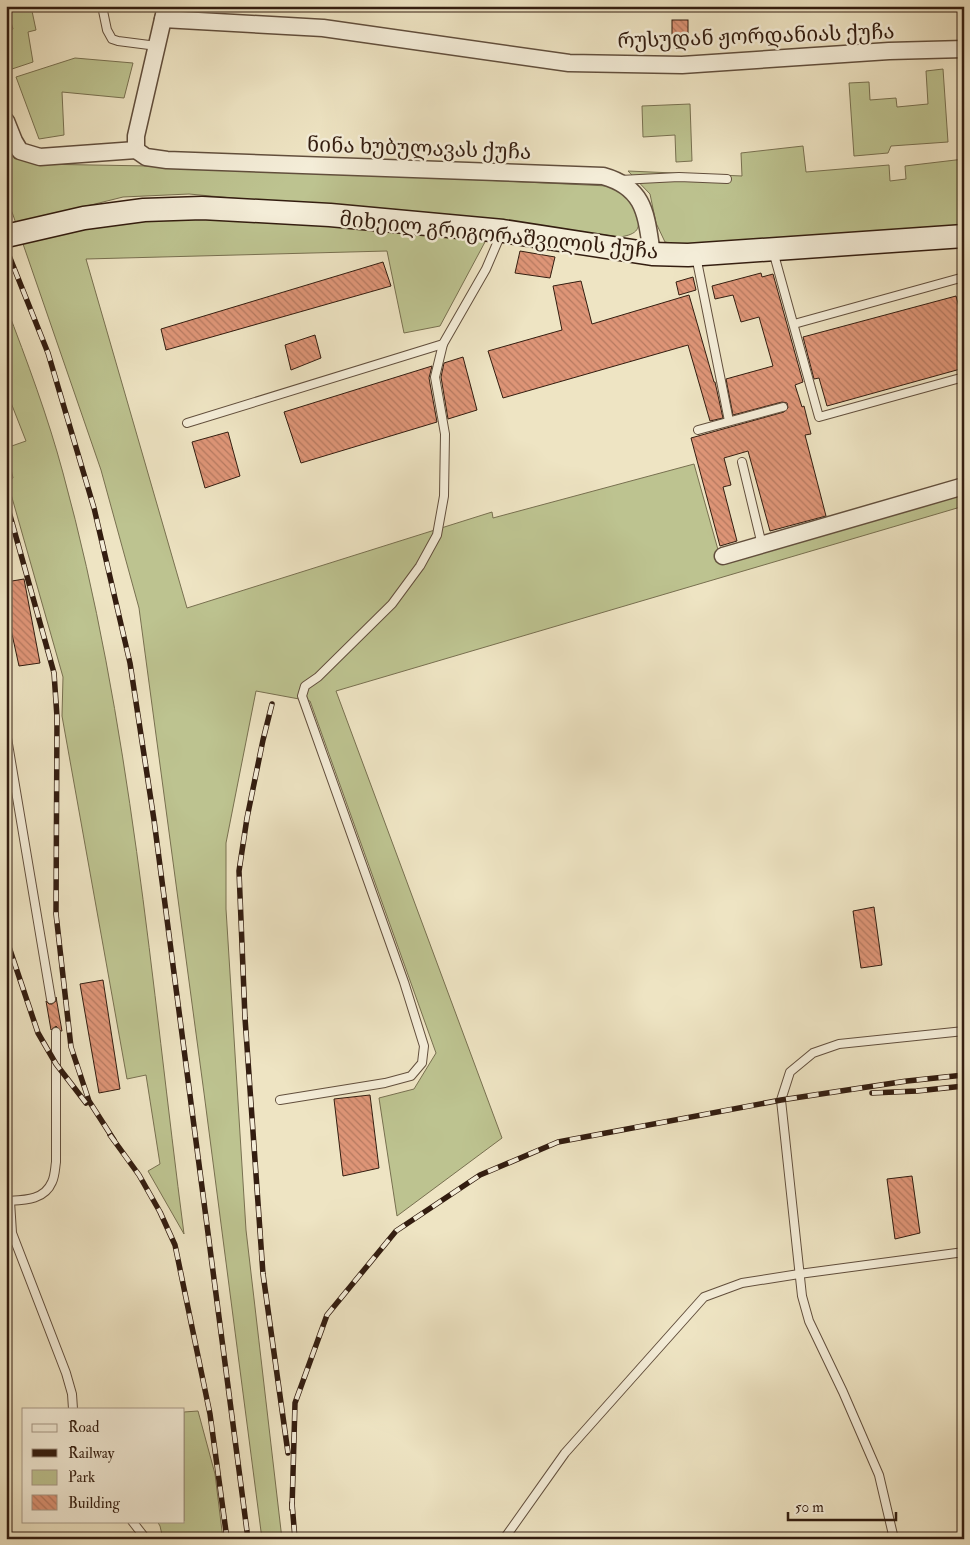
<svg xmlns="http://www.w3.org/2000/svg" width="970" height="1545" viewBox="0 0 970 1545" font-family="'IM FELL Double Pica','Noto Serif Georgian',serif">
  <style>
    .green { fill: #bdc390; stroke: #787050 }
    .building { fill: url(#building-back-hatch); stroke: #331d10 }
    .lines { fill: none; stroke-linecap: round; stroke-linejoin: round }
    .lane-casing { stroke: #624f3d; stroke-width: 10 }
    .street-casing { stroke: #624f3d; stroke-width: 19 }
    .secondary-casing { stroke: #331d10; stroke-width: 25 }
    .lane { stroke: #f4edd8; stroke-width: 8 }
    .street { stroke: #f4edd8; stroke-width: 16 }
    .secondary { stroke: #f4edd8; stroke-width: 22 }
    .rail-casing { stroke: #331d10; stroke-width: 5.5 }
    .rail { stroke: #f4edd8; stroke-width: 4; stroke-dasharray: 11; stroke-linecap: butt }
    .labels { text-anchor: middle; stroke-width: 5; stroke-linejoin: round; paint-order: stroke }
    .street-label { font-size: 21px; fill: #331d10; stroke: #f4edd8 }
  </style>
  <defs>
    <pattern id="building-back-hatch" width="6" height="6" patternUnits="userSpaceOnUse" patternTransform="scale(1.25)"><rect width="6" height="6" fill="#de9577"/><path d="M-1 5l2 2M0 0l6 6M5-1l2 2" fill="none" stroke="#b57960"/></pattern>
  </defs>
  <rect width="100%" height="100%" fill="#eee4c3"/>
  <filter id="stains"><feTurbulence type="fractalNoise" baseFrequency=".004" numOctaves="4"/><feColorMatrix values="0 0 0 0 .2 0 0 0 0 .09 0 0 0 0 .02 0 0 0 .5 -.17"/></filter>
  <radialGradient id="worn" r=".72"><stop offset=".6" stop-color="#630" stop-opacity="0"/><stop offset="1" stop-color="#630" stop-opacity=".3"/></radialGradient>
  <g class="green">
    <polygon points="6,6 52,6 32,11 36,30 28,32 33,62 6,71 6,32 13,29"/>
    <polygon points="75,58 133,63 124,98 62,92 64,135 39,139 16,77"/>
    <polygon points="943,69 948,142 891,146 888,153 854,156 849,83 869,82 870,100 896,98 897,107 928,104 926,71"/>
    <polygon points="690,104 692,161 676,162 675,135 643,137 642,106"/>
    <path d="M6,138L19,158L34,164L209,167L608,186C613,188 619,189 624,192C631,197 635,204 637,212C641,229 638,234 620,237L537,226L189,194L123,197L75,209L203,212L425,234L485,242L440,326L404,333L387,251L86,259L187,608L492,512L493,518L694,464L722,564L964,491V506L336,691L502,1138L397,1216L379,1098L414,1089L436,1053L310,701L256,691L226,843V909L246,1230L282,1539H262L204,1093L139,608L101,470L12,212L6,201Z"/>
    <polygon points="803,146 806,172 889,165 890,181 906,179 905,166 964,159 964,227 681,245 665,242 656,223 650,194 628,171 742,176 741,153"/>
    <path d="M6,306C27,361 48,417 63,473C131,721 151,981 184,1234L148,1171L160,1164L146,1075L127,1079L62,716L63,677L7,480L13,478L6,448L26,441L6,390Z"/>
    <polygon points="198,1411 215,1474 223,1539 163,1539 160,1526 157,1521 184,1521 184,1412"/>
  </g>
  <g class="building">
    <rect x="672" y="20" width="16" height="26"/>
    <polygon points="520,251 555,257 550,278 515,273"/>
    <polygon points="383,262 391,286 166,350 161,329"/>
    <polygon points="761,273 762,277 773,274 803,382 795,385 802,407 804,406 811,434 805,435 826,516 770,531 748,451 724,458 731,485 723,487 737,541 720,546 691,438 784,412 788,408 787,403 782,402 733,415 726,379 773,366 759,317 741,322 733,295 715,299 712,286"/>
    <polygon points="693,277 696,290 679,295 676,282"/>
    <polygon points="581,281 592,324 689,295 714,382 715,382 723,418 710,421 688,345 503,398 488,351 562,330 553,286"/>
    <polygon points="956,296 964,326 964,368 827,406 819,378 814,379 803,337"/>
    <polygon points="315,335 321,358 291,370 285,345"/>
    <polygon points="463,357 477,410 448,419 441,377 444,363"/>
    <polygon points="432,366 429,378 437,422 301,463 284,412"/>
    <polygon points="228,432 240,476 205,488 192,442"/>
    <polygon points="24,579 40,663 19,666 6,607 6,582"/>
    <polygon points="874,907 882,965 861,968 853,911"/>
    <polygon points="103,980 120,1089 99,1093 80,984"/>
    <polygon points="56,997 62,1031 61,1031 56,1026 51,1030 46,1001 49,1004 52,1004 56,1001"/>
    <polygon points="370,1095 379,1168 343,1176 334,1099"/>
    <polygon points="912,1176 920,1233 895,1239 887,1179"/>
  </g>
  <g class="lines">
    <defs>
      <g id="lane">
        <polyline points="102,6 107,30 112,39 118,41 157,46"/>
        <polyline points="620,180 679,177 727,179"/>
        <polyline points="773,251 819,417 964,377"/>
        <polyline points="696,256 729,421"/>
        <polyline points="794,324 964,277"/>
        <polyline points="187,423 443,344 486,269 501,234"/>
        <polyline points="698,430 783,407"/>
        <polyline points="742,462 762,545"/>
        <polyline points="6,732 51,999"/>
        <polyline points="280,1100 385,1083 411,1076 422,1063 424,1046 404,982 302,696 305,686 318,677 392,604 420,566 437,535 444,496 445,434 435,377 443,344"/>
        <path d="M6,1201C23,1200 44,1201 52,1182C55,1176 55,1168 56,1162V1032"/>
        <polyline points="10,1201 12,1233 66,1373 72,1394 73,1409"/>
        <polyline points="132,1521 146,1539"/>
        <polyline points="504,1539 565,1453 704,1297 742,1283 799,1274 964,1252"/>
        <polyline points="894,1539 879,1475 843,1392 809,1321 802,1296 781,1100 790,1072 813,1053 839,1044 964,1031"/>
      </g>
      <g id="street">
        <path d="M166,6L136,136V150L146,157L167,160L603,176C646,188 646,216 652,254"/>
        <polyline points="163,19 323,28 569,63 682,65 889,51 964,49"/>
        <polyline points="6,121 14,141 20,151 40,157 136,150"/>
        <polyline points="723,556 964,486"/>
      </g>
      <polyline id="secondary" points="6,236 84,218 144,210 202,208 330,215 503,231 652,254 688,255 964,236"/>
    </defs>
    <use href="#lane" class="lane-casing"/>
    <use href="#street" class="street-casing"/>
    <use href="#secondary" class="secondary-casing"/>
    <use href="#lane" class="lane"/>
    <use href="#street" class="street"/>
    <use href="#secondary" class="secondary"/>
    <defs>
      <g id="rail">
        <polyline points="6,248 48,353 94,508 130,663 154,820 248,1539"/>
        <polyline points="6,501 54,673 57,717 56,914 71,1047 89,1101 114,1140"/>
        <polyline points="272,704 263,740 247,818 239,871 245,1018 263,1274 288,1453"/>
        <polyline points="6,938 38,1033 56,1064 86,1103"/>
        <polyline points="872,1093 917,1091 964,1086"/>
        <polyline points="110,1135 139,1175 160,1212 175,1245 210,1414 227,1539"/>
        <polyline points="292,1503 295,1539"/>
        <polyline points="292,1509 295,1403 327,1315 396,1231 480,1175 558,1142 781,1100 907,1081 964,1075"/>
      </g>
    </defs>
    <use href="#rail" class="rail-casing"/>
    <use href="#rail" class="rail"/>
  </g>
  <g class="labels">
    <g class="street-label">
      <text transform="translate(756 36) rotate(-2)" y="7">რუსუდან ჟორდანიას ქუჩა</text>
      <text transform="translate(419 148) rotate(2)" y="7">ნინა ხუბულავას ქუჩა</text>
      <text transform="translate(499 235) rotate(6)" y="7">მიხეილ გრიგორაშვილის ქუჩა</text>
    </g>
  </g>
  <rect width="970" height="1545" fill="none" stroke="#eee4c3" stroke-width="25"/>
  <rect x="8" y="8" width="955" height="1530" fill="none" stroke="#331d10" stroke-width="2.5"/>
  <rect x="12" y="12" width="945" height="1520" fill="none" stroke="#331d10"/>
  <rect x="22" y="1408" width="162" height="115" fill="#f4edd8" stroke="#a79a88"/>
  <rect x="32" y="1424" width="25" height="8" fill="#f4edd8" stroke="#a79a88"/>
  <text x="68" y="1432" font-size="15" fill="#331d10">Road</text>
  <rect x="32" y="1449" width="25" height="8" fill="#331d10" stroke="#a79a88"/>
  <text x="68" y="1458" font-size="15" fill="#331d10">Railway</text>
  <rect x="32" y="1470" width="25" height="15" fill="#bdc390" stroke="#a79a88"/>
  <text x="68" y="1482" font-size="15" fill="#331d10">Park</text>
  <rect x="32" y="1495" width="25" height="15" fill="url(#building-back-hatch)" stroke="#a79a88"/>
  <text x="68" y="1508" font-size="15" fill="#331d10">Building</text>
  <path d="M788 1512v8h108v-8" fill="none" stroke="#331d10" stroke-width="2.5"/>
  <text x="795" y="1512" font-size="15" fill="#331d10" stroke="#f4edd8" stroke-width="4" paint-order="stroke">50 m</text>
  <rect width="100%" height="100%" filter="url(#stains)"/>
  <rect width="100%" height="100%" fill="url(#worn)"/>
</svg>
